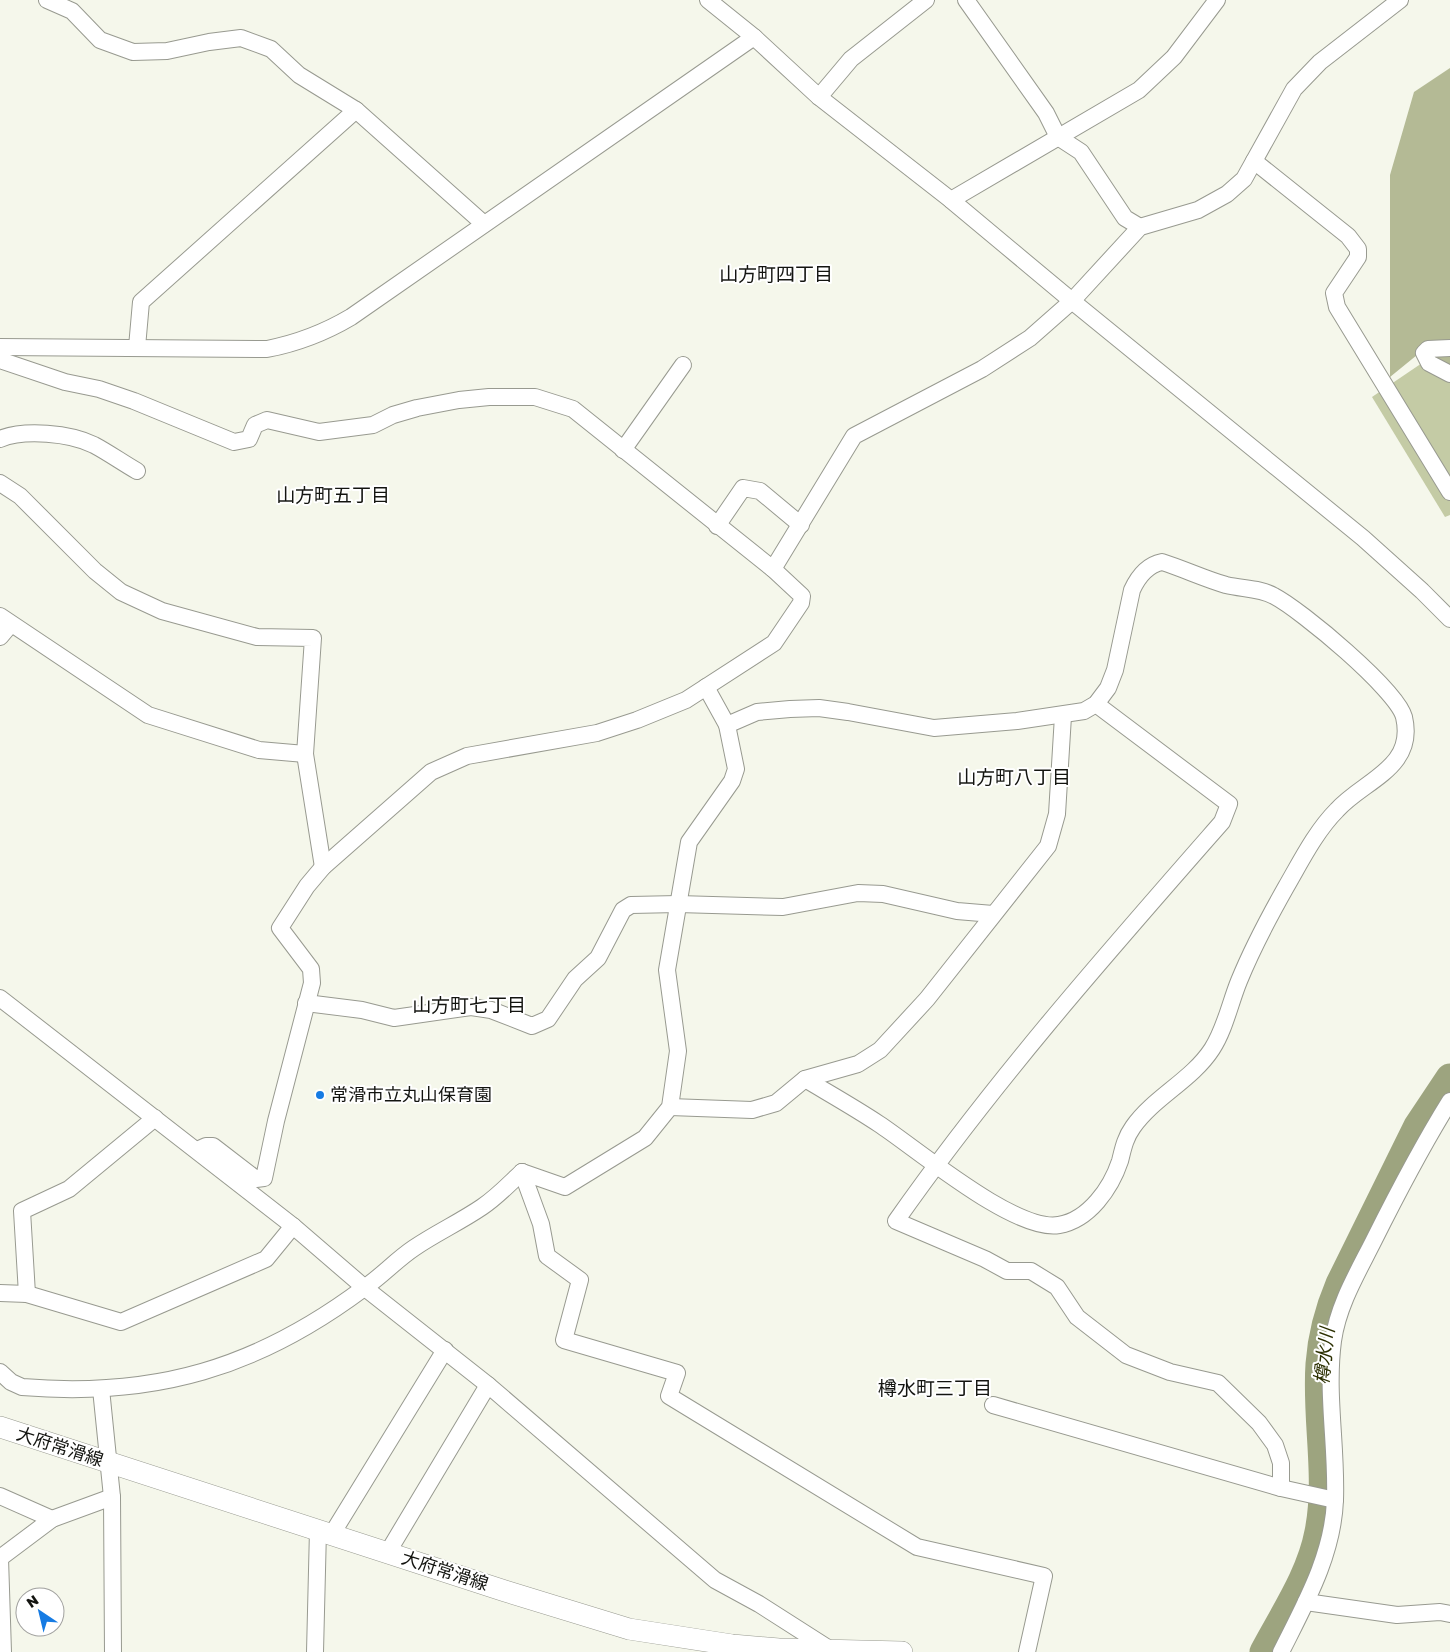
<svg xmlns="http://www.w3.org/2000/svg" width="1450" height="1652" viewBox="0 0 1450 1652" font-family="'Golos Text','Noto Sans JP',sans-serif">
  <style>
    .green { fill: #c4cba5 }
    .forest { fill: #b4ba95 }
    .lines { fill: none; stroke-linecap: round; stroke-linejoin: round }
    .river { stroke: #9da47f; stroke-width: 29 }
    .minor-casing { stroke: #989a90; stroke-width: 18 }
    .major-casing { stroke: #989a90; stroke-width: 22 }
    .minor { stroke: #fff; stroke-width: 16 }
    .major { stroke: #fff; stroke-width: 21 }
    .poi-dot { fill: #167be3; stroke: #fff; stroke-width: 2 }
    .labels { text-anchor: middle; stroke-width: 4; stroke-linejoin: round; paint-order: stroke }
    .poi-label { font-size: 18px; fill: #131410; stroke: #fff; text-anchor: start }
    .street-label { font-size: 18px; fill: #131410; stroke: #fff }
    .neighbourhood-label { font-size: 19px; fill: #131410; stroke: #fff }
    .water-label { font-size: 19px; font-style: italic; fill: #2b2f01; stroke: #fff }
  </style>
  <rect width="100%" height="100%" fill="#f5f7eb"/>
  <polygon class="green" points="1425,361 1450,376 1450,515 1445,517 1372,397"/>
  <polygon class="forest" points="1450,68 1450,369 1417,355 1390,377 1390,175 1414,92"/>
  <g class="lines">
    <path class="river" d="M1264,1652C1284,1614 1311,1575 1319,1532C1330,1476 1316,1420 1320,1364C1322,1336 1329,1310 1340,1284L1418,1126L1450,1078"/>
    <defs>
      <g id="minor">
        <polyline points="47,0 72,11 100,40 133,52 167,51 209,42 241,38 271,49 299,75 356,110 484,224"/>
        <polyline points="708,0 754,37 819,97 951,200 1072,301 1363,538 1422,591 1450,619"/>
        <polyline points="966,0 1046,113 1058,137 1081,152 1125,218 1140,227"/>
        <polyline points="819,97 851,59 926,0"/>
        <polyline points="1254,161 1348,236 1358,249 1358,257 1334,293 1337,307 1450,492"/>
        <polyline points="951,200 1139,90 1174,57 1217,0"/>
        <path d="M0,347L267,349C298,343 324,333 351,317L754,37"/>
        <polyline points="137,347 141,302 356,110"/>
        <polyline points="1450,348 1428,349 1424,353 1429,363 1450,374"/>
        <polyline points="0,360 65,382 99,389 134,401 234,442 249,439 255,425 267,420 319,432 373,425 393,415 417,408 459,400 489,397 535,397 573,409 773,569 802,596 801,603 774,643 686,700 637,720 597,733 467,756 431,772 323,867 307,886 280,928 311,969 312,983 276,1121 264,1178 256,1179 213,1146 206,1146 197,1150"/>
        <path d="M0,439C24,429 70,433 94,445C109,453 123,463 137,471"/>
        <polyline points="623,450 683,365"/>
        <polyline points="0,483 20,496 95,571 121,592 162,611 257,637 313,638 305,754 323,867"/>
        <polyline points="717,526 743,488 760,491 801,525"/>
        <polyline points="773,569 854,436 982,369 1030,338 1072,301 1140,227 1198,210 1227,194 1244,179 1294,89 1320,62 1400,0"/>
        <polyline points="0,616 148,715 259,750 305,754"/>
        <polyline points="0,637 11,624"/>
        <path d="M1096,704L1229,804L1222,822C1109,951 995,1080 896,1221L985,1259L1007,1271H1031L1057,1287L1077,1317L1126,1355L1170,1372L1218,1383L1259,1423L1275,1445L1281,1463V1488"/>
        <path d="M727,725L757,712L790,709L819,708L848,712L934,728L1017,721L1084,711L1096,704L1108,688L1115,670L1132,590C1138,577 1147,565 1162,562C1184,569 1205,579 1226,585C1242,589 1260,588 1274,596C1301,610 1397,690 1404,717C1416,768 1364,780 1337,810C1316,831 1301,861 1286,887C1269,917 1252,949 1239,981C1230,1003 1225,1029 1212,1049C1192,1080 1154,1097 1133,1127C1125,1138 1123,1149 1120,1161C1111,1188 1089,1220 1059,1225C1016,1233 917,1149 879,1124C855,1108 830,1094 805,1079"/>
        <polyline points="0,998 293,1226 365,1288 488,1385 715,1580 759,1604 831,1650"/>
        <polyline points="306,1003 362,1010 394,1018 471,1007 491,1010 532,1026 548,1019 575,979 598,958 623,910 631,905 678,904 783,907 858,893 883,894 957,911 993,914"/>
        <polyline points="670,1107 752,1110 776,1103 805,1079 858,1064 880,1050 927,999 1048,846 1057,814 1063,716"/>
        <polyline points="522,1172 541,1224 547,1256 580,1280 564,1340 677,1373 669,1396 917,1547 1044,1576 1027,1652"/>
        <polyline points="522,1172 565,1187 645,1138 670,1107 678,1051 667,970 689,842 732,781 736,769 727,725 706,687"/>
        <polyline points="0,1293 27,1294 121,1322 266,1259 293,1226"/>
        <polyline points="27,1294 22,1211 69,1189 155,1118"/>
        <path d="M0,1372L11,1382L22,1387C155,1398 257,1368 364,1288C382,1276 396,1260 414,1248C436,1233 460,1222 482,1207C497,1197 509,1184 522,1172"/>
        <polyline points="101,1389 112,1497 113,1652"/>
        <polyline points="993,1405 1281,1488 1335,1500"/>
        <polyline points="0,1496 52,1519"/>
        <polyline points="332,1534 445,1350"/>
        <polyline points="388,1552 488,1385"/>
        <polyline points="1306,1602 1397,1615 1440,1612 1450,1614"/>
        <polyline points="3,1652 0,1558 52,1519 112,1497"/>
        <polyline points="315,1652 318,1530"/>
        <path d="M1281,1652C1305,1604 1333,1555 1335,1500C1337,1447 1326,1394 1333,1341C1338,1305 1358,1272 1374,1240C1398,1192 1422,1146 1450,1101"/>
      </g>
      <polyline id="major" points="0,1427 505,1591 629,1629 732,1645 779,1649 902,1652"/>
    </defs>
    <use href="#minor" class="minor-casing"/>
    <use href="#major" class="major-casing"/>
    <use href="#minor" class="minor"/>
    <use href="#major" class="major"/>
  </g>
  <circle class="poi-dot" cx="320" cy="1095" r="5"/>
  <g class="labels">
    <g class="poi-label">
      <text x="330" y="1101">常滑市立丸山保育園</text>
    </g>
    <g class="street-label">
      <text transform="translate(60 1447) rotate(18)" y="6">大府常滑線</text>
      <text transform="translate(445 1571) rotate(18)" y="6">大府常滑線</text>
    </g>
    <g class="neighbourhood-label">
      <text x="776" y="281">山方町四丁目</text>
      <text x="333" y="502">山方町五丁目</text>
      <text x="1014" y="784">山方町八丁目</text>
      <text x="469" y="1012">山方町七丁目</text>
      <text x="935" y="1395">樽水町三丁目</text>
    </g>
    <g class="water-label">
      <text transform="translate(1324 1356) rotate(-84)" y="7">樽水川</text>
    </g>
  </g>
  <g transform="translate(40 1612) rotate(325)"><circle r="24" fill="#ffffff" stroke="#a1a19f"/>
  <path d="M0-4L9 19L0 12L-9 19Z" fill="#167be3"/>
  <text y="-8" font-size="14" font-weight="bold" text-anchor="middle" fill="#131410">N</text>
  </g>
</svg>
